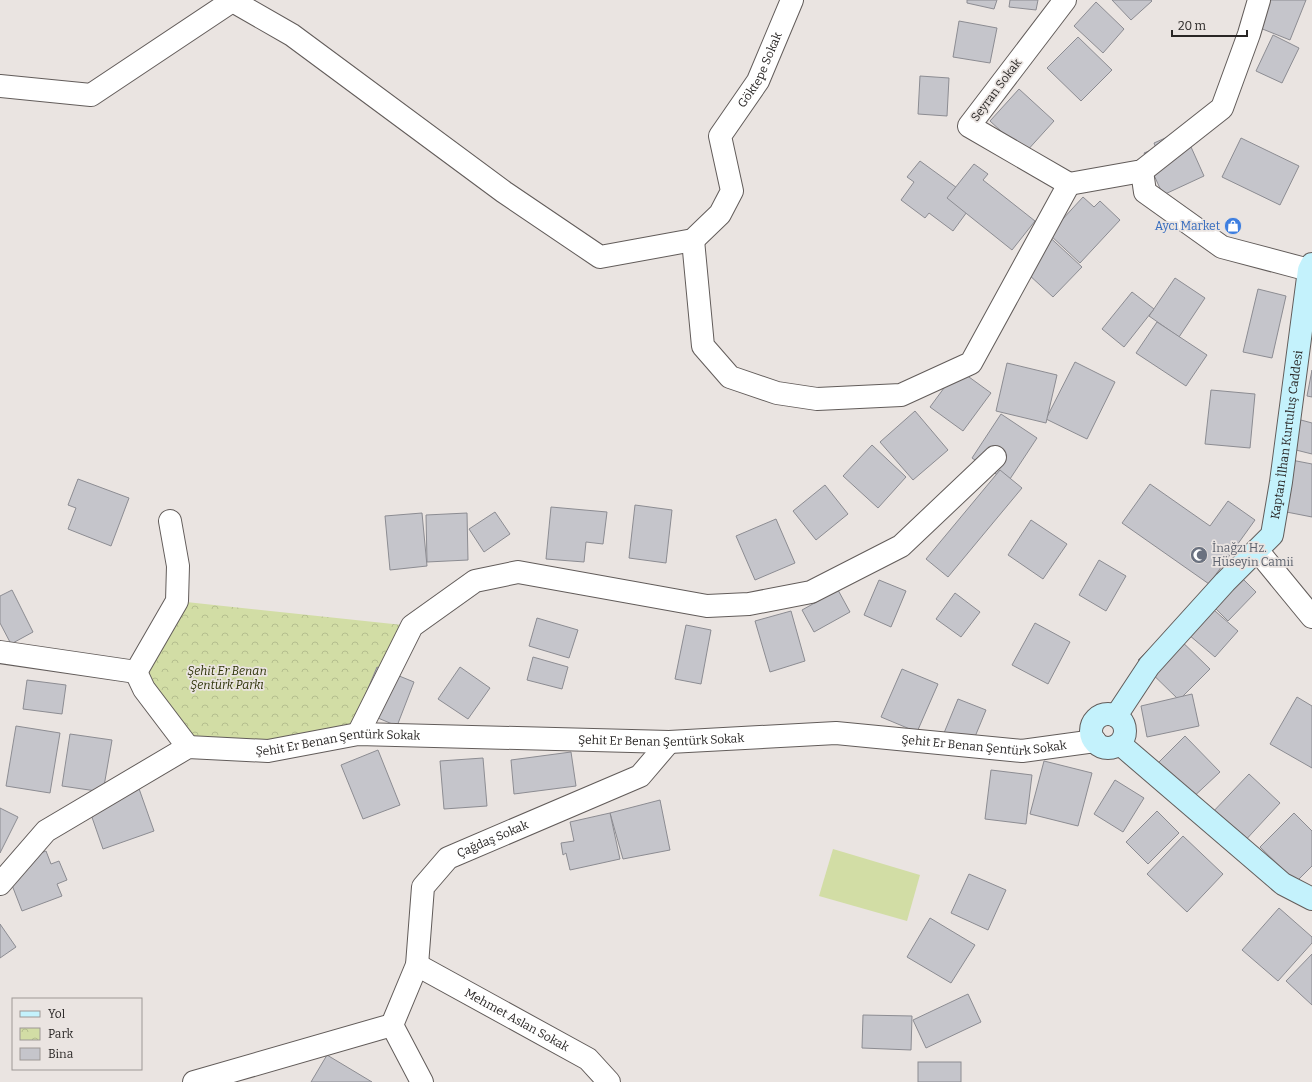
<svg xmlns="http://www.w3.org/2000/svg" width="1312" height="1082" viewBox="0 0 1312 1082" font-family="Bitter,serif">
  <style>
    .park { fill: url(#park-crowns) }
    .pitch { fill: #d2dda5 }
    .building { fill: #c5c5cb; stroke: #8c8c92 }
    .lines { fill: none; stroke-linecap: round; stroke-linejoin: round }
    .street-casing { stroke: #625c5a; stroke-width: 24 }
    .secondary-casing { stroke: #625c5a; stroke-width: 24 }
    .street { stroke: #fff; stroke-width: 22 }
    .secondary { stroke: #c4f2fc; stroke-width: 22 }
    .labels { text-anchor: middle; stroke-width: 3.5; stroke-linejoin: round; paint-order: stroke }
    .street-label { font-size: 12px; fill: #292625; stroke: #eae4e1 }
    .shop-label { font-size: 12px; fill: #366cbe; stroke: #eae4e1; text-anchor: end }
    .worship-label { font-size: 12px; fill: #5b616d; stroke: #eae4e1; text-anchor: start }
    .park-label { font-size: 12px; font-style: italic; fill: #2d3206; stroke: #eae4e1 }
  </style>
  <defs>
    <pattern id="park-crowns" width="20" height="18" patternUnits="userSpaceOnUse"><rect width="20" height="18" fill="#d2dda5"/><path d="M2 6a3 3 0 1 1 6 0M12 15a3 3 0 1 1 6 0" fill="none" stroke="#b4be8e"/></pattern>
  </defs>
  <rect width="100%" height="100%" fill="#eae4e1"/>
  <polygon class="park" points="177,601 412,626 358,734 188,747 136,672"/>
  <polygon class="pitch" points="833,849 920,875 907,921 819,896"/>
  <g class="building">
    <polygon points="967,0 997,0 994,9 967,3"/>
    <polygon points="1010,0 1038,0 1036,10 1009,7"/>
    <polygon points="1112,0 1151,0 1152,1 1131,20"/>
    <polygon points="1254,0 1306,0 1290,40 1245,22"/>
    <polygon points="1096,2 1124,29 1103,53 1074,26"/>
    <polygon points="959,21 997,28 990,63 953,57"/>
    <polygon points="1273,35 1299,48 1282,83 1256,71"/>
    <polygon points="1078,37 1112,70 1081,101 1047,68"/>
    <polygon points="920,76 949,78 947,116 918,114"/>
    <polygon points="1019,89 1054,121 1025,153 990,121"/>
    <polygon points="1172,135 1187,138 1204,176 1163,195 1144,153 1156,148 1154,143"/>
    <polygon points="1241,138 1299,166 1280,205 1222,177"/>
    <polygon points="920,161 975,201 953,231 929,213 925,218 901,200 914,182 907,177"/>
    <polygon points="974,164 988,174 983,180 1035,221 1012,250 947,198"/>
    <polygon points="1083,197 1094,207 1100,201 1120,220 1080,263 1049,234"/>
    <polygon points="1043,231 1082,267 1053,297 1015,262"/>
    <polygon points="1175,278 1205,298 1179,337 1149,316"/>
    <polygon points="1258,289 1286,296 1272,358 1243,352"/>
    <polygon points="1132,292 1154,309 1124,347 1102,329"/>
    <polygon points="1157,322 1207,355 1186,386 1136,353"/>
    <polygon points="1075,362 1115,382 1087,439 1046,419"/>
    <polygon points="1007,363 1057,375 1046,423 996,411"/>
    <polygon points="958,369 991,393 963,431 930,407"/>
    <polygon points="1312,370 1312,397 1307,396"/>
    <polygon points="1211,390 1255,394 1250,448 1205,444"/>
    <polygon points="915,411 948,450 913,480 880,442"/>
    <polygon points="1001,414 1037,438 1008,482 972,458"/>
    <polygon points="1301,420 1312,423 1312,454 1292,449"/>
    <polygon points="872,445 906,477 878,508 843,476"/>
    <polygon points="1276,457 1312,464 1312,517 1266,508"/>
    <polygon points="1000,470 1022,488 948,577 926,559"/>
    <polygon points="78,479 129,498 111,546 68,529 76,508 68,505"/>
    <polygon points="1150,484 1210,526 1228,501 1255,520 1209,584 1122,523"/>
    <polygon points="825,485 848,514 816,540 793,511"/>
    <polygon points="635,505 672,510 666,563 629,558"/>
    <polygon points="551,507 607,512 603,544 586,542 584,562 546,559"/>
    <polygon points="495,512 510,534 484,552 469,529"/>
    <polygon points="422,513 427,566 390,570 385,516"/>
    <polygon points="467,513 468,560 427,562 426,515"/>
    <polygon points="776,519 795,563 755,580 736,536"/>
    <polygon points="1031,520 1067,544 1043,579 1008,555"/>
    <polygon points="1099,560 1126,576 1106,611 1079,595"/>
    <polygon points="1241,577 1256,592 1228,621 1213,606"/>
    <polygon points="879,580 906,591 891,627 864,615"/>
    <polygon points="12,590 33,632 11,644 0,623 0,596"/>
    <polygon points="838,590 850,612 814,632 802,610"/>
    <polygon points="955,593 980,612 961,637 936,619"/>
    <polygon points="1199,597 1238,631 1215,657 1176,624"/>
    <polygon points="791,611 805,661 770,672 755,621"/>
    <polygon points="537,618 578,630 569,658 529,646"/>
    <polygon points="1035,623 1070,642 1048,684 1012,665"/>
    <polygon points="686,625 711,630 701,684 675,679"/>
    <polygon points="1169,629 1210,669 1179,700 1138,660"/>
    <polygon points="533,657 568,667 562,689 527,680"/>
    <polygon points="377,667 414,682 397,726 359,710"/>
    <polygon points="460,667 490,688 468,719 438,699"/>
    <polygon points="902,669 938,684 917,732 881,717"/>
    <polygon points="27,680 66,685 62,714 23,709"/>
    <polygon points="1192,694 1199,726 1147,737 1141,706"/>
    <polygon points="1297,697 1312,706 1312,768 1270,744"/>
    <polygon points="958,699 986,710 972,744 944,733"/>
    <polygon points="16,726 60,733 50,793 6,786"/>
    <polygon points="70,734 112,740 103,792 62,786"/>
    <polygon points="1185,736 1220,772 1189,801 1155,766"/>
    <polygon points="378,750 400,805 363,819 341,765"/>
    <polygon points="571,752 576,786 514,794 511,760"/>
    <polygon points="483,758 487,806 444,809 440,761"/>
    <polygon points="1044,761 1092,773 1078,826 1030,814"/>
    <polygon points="991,770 1032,775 1026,824 985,819"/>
    <polygon points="1249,774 1280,803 1241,845 1210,815"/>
    <polygon points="1115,780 1144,798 1123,832 1094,814"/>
    <polygon points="137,783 154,831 103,849 86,800"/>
    <polygon points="660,800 670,850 623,859 610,813"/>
    <polygon points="0,808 18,817 0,853"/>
    <polygon points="1157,811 1179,833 1148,864 1126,842"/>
    <polygon points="610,813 620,859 570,870 566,853 563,855 561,843 574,841 570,822"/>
    <polygon points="1294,813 1312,831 1312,866 1296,882 1260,847"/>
    <polygon points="1183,836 1223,874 1187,912 1147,874"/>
    <polygon points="46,851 51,864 59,861 67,880 57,884 62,896 22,911 5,867"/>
    <polygon points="969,874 1006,890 988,930 951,913"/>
    <polygon points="1279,908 1312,937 1312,943 1278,981 1242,950"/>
    <polygon points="930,918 975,945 951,983 907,957"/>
    <polygon points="0,924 16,947 0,958"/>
    <polygon points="1312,954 1312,1005 1286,981"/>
    <polygon points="968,994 981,1022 926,1048 913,1020"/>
    <polygon points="863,1015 912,1016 911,1050 862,1048"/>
    <polygon points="327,1055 372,1082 311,1082"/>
    <rect x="918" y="1062" width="43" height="20"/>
  </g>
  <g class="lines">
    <defs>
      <g id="street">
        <path id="s1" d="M231,0L292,35L504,192L600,257L693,240L720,214L732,191L720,136L758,81L792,0"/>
        <polyline points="1065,0 969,126 1069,184"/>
        <polyline points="0,86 91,95 232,1"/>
        <polyline points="1142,171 1145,192 1222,247 1309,270"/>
        <polyline points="1069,184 1142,171 1222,108 1249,34 1259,0"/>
        <polyline points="693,240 703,346 730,377 777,393 817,399 901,395 971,363 1069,184"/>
        <polyline points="1257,550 1312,617"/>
        <polyline points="0,652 136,672"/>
        <polyline points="136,672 177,601 178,566 170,521"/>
        <polyline points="136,672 144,689 188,747"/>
        <polyline points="358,734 412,626 475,581 518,572 707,606 749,604 811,592 901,546 995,457"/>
        <path id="s2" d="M0,884L46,831L188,747L268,751L358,734L669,742L836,733L1022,751L1095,741"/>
        <path id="s3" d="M417,965L588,1059L609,1082"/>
        <polyline points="392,1025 422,1082"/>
        <path id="s4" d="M194,1082L392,1025L417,965L423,887L448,858L640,776L669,742"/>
      </g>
      <g id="secondary">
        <circle cx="1108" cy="731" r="17"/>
        <path id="s5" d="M1116,716L1149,666L1225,582L1272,535L1281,482L1309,270L1312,264"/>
        <polyline points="1120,744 1283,884 1312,899"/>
      </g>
    </defs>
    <use href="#street" class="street-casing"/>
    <use href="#secondary" class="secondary-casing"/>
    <use href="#street" class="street"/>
    <use href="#secondary" class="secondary"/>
  </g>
  <defs>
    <symbol id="shop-disc" viewBox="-11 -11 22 22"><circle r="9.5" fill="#3f7fe0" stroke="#eae4e1"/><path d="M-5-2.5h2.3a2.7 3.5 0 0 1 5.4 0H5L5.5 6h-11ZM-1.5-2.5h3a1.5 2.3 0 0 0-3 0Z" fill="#fff"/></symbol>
    <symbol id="mosque-disc" viewBox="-11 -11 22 22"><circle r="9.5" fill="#6b7280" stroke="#eae4e1"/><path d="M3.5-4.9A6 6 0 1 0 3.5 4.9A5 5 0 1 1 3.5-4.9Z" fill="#fff"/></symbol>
  </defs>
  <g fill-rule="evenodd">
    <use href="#shop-disc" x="1223" y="216" width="20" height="20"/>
    <use href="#mosque-disc" x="1189" y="545" width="20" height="20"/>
  </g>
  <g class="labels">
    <g class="street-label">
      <text dy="4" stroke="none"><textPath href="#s1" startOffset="742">Göktepe Sokak</textPath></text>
      <text transform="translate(996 90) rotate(-53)" y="4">Seyran Sokak</text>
      <text dy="4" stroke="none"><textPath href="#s5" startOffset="341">Kaptan İlhan Kurtuluş Caddesi</textPath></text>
      <text dy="4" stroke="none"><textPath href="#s2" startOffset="710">Şehit Er Benan Şentürk Sokak</textPath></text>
      <text dy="4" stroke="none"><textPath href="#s2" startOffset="1034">Şehit Er Benan Şentürk Sokak</textPath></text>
      <text dy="4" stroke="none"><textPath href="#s2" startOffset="386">Şehit Er Benan Şentürk Sokak</textPath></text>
      <text dy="4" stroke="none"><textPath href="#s4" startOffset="436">Çağdaş Sokak</textPath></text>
      <text dy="4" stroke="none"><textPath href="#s3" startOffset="114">Mehmet Aslan Sokak</textPath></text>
    </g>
    <g class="shop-label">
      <text x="1220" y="230">Aycı Market</text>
    </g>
    <g class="worship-label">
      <text x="1212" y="552">İnağzı Hz.<tspan x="1212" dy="14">Hüseyin Camii</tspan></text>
    </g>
    <g class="park-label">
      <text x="227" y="675">Şehit Er Benan<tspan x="227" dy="14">Şentürk Parkı</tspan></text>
    </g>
  </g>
  <rect x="12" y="998" width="130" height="72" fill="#eae4e1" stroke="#9d9896"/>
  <rect x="20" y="1011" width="20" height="6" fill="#c4f2fc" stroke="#9d9896"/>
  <text x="48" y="1018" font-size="12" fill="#292625">Yol</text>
  <rect x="20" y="1028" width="20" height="12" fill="url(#park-crowns)" stroke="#9d9896"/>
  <text x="48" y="1038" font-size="12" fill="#292625">Park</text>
  <rect x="20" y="1048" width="20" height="12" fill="#c5c5cb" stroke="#9d9896"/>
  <text x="48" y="1058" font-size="12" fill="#292625">Bina</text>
  <path d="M1172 30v6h75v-6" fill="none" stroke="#292625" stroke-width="2"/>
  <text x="1178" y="30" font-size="12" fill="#292625" stroke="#eae4e1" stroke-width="3" paint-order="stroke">20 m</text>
</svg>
